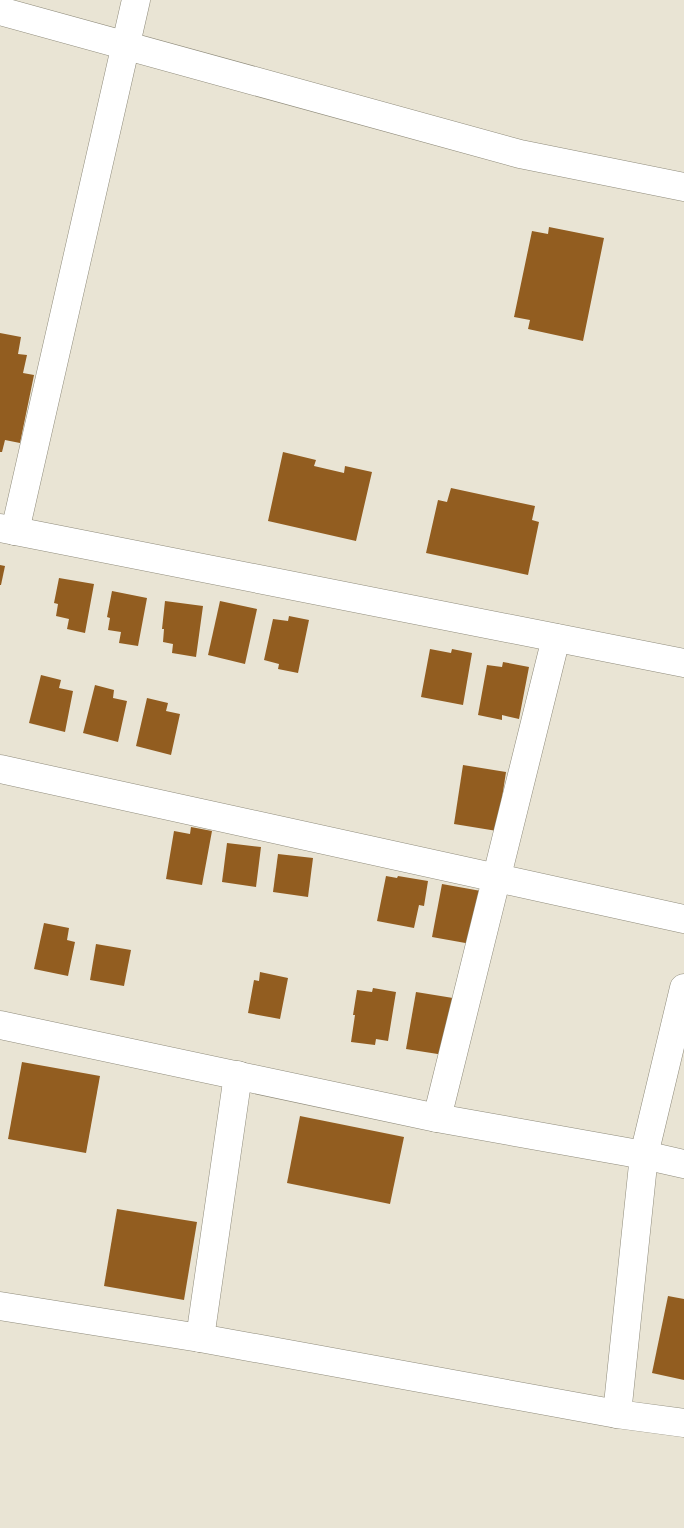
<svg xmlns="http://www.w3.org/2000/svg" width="684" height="1528" viewBox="0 0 684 1528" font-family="'PT Sans',sans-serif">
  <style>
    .building { fill: #925d20 }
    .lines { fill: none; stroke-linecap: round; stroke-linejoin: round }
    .minor-casing { stroke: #8f8b7b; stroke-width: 29 }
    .minor { stroke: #fff; stroke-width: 28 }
  </style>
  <rect width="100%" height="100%" fill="#e9e4d4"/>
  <g class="building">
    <polygon points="549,227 604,238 583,341 528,329 530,320 514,317 532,231 548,234"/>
    <polygon points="0,333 21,337 18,354 27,355 23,373 34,375 20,443 5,440 2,452 0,452"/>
    <polygon points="283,452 316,460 314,466 344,473 345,466 372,472 356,541 268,521"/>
    <polygon points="451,488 535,506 532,520 539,522 528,575 426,553 438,500 447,502"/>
    <polygon points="0,565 5,566 1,585 0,585"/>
    <polygon points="59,578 94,584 85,633 67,629 69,619 56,616 58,604 54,603"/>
    <polygon points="112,591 147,598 138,646 119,643 121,632 108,630 110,618 107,617"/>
    <polygon points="165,601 203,606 196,657 172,653 173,644 163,642 164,629 162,629"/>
    <polygon points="220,601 257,609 245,664 208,655"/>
    <polygon points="289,616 309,620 298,673 278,669 279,664 264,660 273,619 288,621"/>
    <polygon points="430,649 451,653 452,649 472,653 463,705 421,697"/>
    <polygon points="503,662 529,667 519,719 502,715 502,720 478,715 487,665 502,667"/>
    <polygon points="41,675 61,680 59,688 73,691 65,732 29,723"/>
    <polygon points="95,685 114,690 113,698 127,701 118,742 83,733"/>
    <polygon points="147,698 168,703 166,711 180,714 171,755 136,746"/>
    <polygon points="463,765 506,772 497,831 454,824"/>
    <polygon points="191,827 212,831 202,885 166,879 174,831 190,834"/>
    <polygon points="227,843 261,847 256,887 222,882"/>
    <polygon points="278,854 313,858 308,897 273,892"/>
    <polygon points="386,876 397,878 398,876 428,881 424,906 419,905 414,928 377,921"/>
    <polygon points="442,884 481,891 471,944 432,937"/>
    <polygon points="44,923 69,928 67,940 75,942 68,976 34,969"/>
    <polygon points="96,944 131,950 124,986 90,980"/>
    <polygon points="260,972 288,978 280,1019 248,1013 254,980 259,981"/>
    <polygon points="373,988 396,992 388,1041 376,1039 375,1045 351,1042 355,1015 353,1015 357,990 372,992"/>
    <polygon points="416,992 453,998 444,1055 406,1049"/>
    <polygon points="22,1062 100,1076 86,1153 8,1139"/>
    <polygon points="300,1116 404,1137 390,1204 287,1183"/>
    <polygon points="117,1209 197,1222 184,1300 104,1286"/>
    <polygon points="668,1296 684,1299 684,1380 652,1373"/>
  </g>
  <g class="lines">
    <defs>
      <g id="minor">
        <polyline points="0,11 520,154 684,187"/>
        <polyline points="0,528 684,663"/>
        <polyline points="15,531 136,0"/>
        <polyline points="0,769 684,919"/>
        <polyline points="0,1025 437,1118 644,1155 684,1164"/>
        <polyline points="437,1118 556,638"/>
        <polyline points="0,1306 200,1338 617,1414 684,1423"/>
        <polyline points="200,1338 238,1075"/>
        <polyline points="617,1414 644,1155 684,988"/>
      </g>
    </defs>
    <use href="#minor" class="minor-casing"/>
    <use href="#minor" class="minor"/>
  </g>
</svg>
